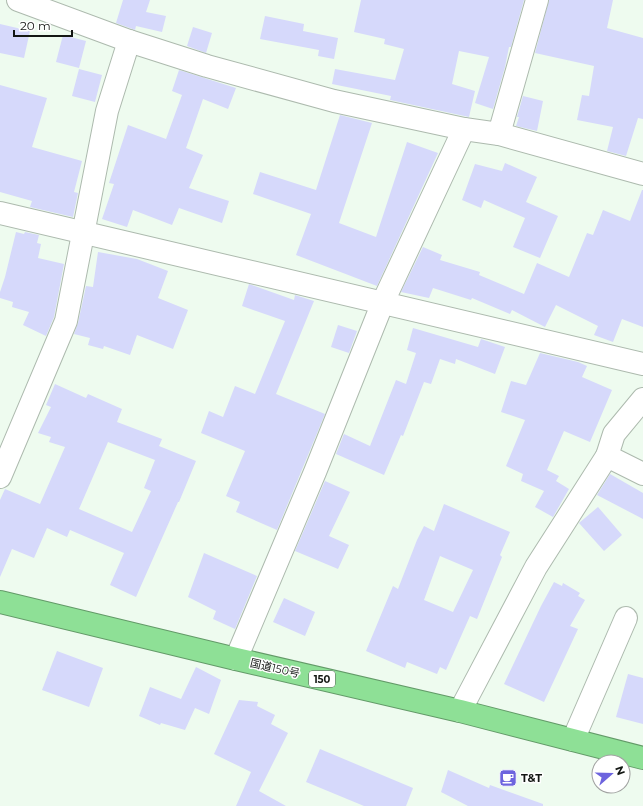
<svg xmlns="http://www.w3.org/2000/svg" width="643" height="806" viewBox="0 0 643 806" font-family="Montserrat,'Noto Sans JP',sans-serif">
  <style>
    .building { fill: #d6d9fb; fill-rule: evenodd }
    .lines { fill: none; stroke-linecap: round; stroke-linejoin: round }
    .minor-casing { stroke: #adbaae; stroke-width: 24 }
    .highway-casing { stroke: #639a68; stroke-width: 24 }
    .minor { stroke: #fff; stroke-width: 22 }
    .highway { stroke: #8ee096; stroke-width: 22 }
    .labels { text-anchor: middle; stroke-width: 3; stroke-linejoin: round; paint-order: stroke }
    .shield { fill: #fff; stroke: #5a5d5a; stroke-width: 1 }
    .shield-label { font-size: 10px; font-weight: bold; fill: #131713 }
    .street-label { font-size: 11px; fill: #131713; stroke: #fff }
    .poi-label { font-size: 11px; font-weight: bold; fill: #131713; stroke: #fff; text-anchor: start }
  </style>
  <rect width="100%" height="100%" fill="#eefbef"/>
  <g class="building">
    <polygon points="123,0 150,0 146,12 166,16 162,32 136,26 135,30 116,23"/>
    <polygon points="361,0 524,0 511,47 509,47 505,67 493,109 475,103 489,57 459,51 452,84 475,91 469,117 390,100 391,96 332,84 335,69 395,80 404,49 384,44 385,39 354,32"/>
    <polygon points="549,0 613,0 607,28 643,38 643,119 638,118 626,156 607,151 613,127 577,120 582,95 589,96 594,66 535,53"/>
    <polygon points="265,16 304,24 303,31 338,38 334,59 318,56 319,50 260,39"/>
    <polygon points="0,24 30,31 24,58 0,53"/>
    <polygon points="193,27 212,33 206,53 187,46"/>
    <polygon points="63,35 86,41 79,68 56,62"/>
    <polygon points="79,69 102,75 95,102 72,96"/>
    <polygon points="179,70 236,88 228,109 203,99 186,148 203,155 189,188 229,201 222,223 179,208 172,225 133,210 127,227 102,219 114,184 109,183 128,125 166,139 182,95 172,91"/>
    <polygon points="0,85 47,98 32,147 82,161 74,192 78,193 73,217 30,207 32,201 0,192"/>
    <polygon points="523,96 543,101 537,131 516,126 519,117 517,117"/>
    <polygon points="340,115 372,123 339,223 376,237 407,142 438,153 377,286 296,255 311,214 253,194 260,172 316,190"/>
    <polygon points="505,163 537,177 526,202 558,216 540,258 513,247 525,218 484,200 481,208 462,200 475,164 502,171"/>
    <polygon points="642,190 643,190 643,327 622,319 613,342 594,335 598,326 556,305 545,327 512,310 510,314 472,298 471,300 433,288 429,298 401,292 423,247 442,255 440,260 480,272 479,275 524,294 537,263 569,277 587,233 593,235 603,210 630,221"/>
    <polygon points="16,232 24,234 25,232 39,235 37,243 41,244 38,258 64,264 54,317 46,336 23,325 29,312 12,307 13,302 0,298 0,292 5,277"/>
    <polygon points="98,252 137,259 168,271 158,298 188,310 173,349 137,335 130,355 104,346 103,349 88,345 90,338 74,334 78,323 86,286 93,287"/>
    <polygon points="249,284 294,300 295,295 314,301 276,394 325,414 277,530 236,512 240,502 226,496 245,451 201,433 209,411 223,417 235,386 255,394 285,321 242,306"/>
    <polygon points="338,325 357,331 349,353 331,347"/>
    <polygon points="413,328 478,347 481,339 505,347 495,374 456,359 455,364 440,359 431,384 424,382 403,436 401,435 384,475 336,454 344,434 370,446 396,380 406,384 416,353 407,350"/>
    <polygon points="540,353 578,362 587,366 582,377 612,390 590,442 564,431 547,470 559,476 556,481 569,489 553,517 535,507 544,491 521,481 523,474 506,466 525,420 501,412 511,381 526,385"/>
    <path d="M55,384L86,398L88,394L122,409L117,422L162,439L159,446L196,461L179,502H178L136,597L110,585L124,553L70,530L67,537L47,528L34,558L12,549L0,577V500L5,489L40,504L65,447L49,442L51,437L38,433L51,407L46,405ZM108,442L155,460L144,488L151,491L132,532L79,509Z"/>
    <polygon points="610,474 643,493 643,519 597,495"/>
    <polygon points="325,481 350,492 329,536 349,545 338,569 295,551"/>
    <path d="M444,504L510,532L500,555L502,557L477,619L470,616L446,670L440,667L437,674L407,662L405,668L366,651L393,586L398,589L417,540L424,526L434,531ZM440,556L473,570L453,612L424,600Z"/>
    <polygon points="598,507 622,535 604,551 579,523"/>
    <polygon points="204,553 257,576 235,629 213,619 216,611 188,597"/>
    <polygon points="554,582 562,586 563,583 580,593 578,596 585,600 570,626 578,629 544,702 504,684 541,606"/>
    <polygon points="284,598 315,612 305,636 273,622"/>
    <polygon points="57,651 103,668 89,707 42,690"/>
    <polygon points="196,667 221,680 209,714 195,708 185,730 161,723 160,725 139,716 150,687 181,699"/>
    <polygon points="628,674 643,678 643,724 616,717"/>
    <polygon points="239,700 258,702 257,706 275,715 271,724 288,733 259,791 286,806 236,806 251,772 214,754"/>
    <polygon points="320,749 413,788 406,806 364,806 306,782"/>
    <polygon points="448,770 489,788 490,785 543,804 543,806 468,806 441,792"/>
  </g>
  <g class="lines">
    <defs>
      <g id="minor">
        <polyline points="18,0 129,41 207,66 334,101 464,129 499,134 643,174"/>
        <polyline points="499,134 537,0"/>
        <polyline points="0,213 643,364"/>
        <polyline points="643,399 614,434 607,456 643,474"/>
        <polyline points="0,477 66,321 107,111 129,41"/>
        <polyline points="236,659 315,472 383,302 464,129"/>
        <polyline points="460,711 536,567 607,456"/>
        <polyline points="573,740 626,618"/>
      </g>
      <polyline id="highway" points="0,602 236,659 460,711 643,758"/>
    </defs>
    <use href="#minor" class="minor-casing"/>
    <use href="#highway" class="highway-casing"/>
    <use href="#minor" class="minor"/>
    <use href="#highway" class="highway"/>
  </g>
  <defs>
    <symbol id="cafe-square" viewBox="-11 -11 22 22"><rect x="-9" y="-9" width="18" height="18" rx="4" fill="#6d64de" stroke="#fff"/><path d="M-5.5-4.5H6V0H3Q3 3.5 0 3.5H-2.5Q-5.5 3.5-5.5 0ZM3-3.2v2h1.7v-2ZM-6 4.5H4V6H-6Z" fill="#fff"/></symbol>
  </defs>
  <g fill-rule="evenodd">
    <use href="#cafe-square" x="498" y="768" width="20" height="20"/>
  </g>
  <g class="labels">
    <rect class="shield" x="309" y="671" width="26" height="16" rx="3"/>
    <g class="shield-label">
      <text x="322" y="683">150</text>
    </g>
    <g class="street-label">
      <text transform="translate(275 668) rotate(13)" y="4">国道150号</text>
    </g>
    <g class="poi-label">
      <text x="521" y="782">T&amp;T</text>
    </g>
  </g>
  <g transform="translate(611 774) rotate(70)"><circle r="19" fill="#ffffff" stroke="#a1a2a1"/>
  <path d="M0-3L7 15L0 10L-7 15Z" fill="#6d64de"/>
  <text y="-6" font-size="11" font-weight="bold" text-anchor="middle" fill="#131713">N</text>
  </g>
  <path d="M14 30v6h58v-6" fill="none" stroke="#131713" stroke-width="2"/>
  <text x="20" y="30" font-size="12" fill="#131713" stroke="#ffffff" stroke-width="3" paint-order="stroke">20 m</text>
</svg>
